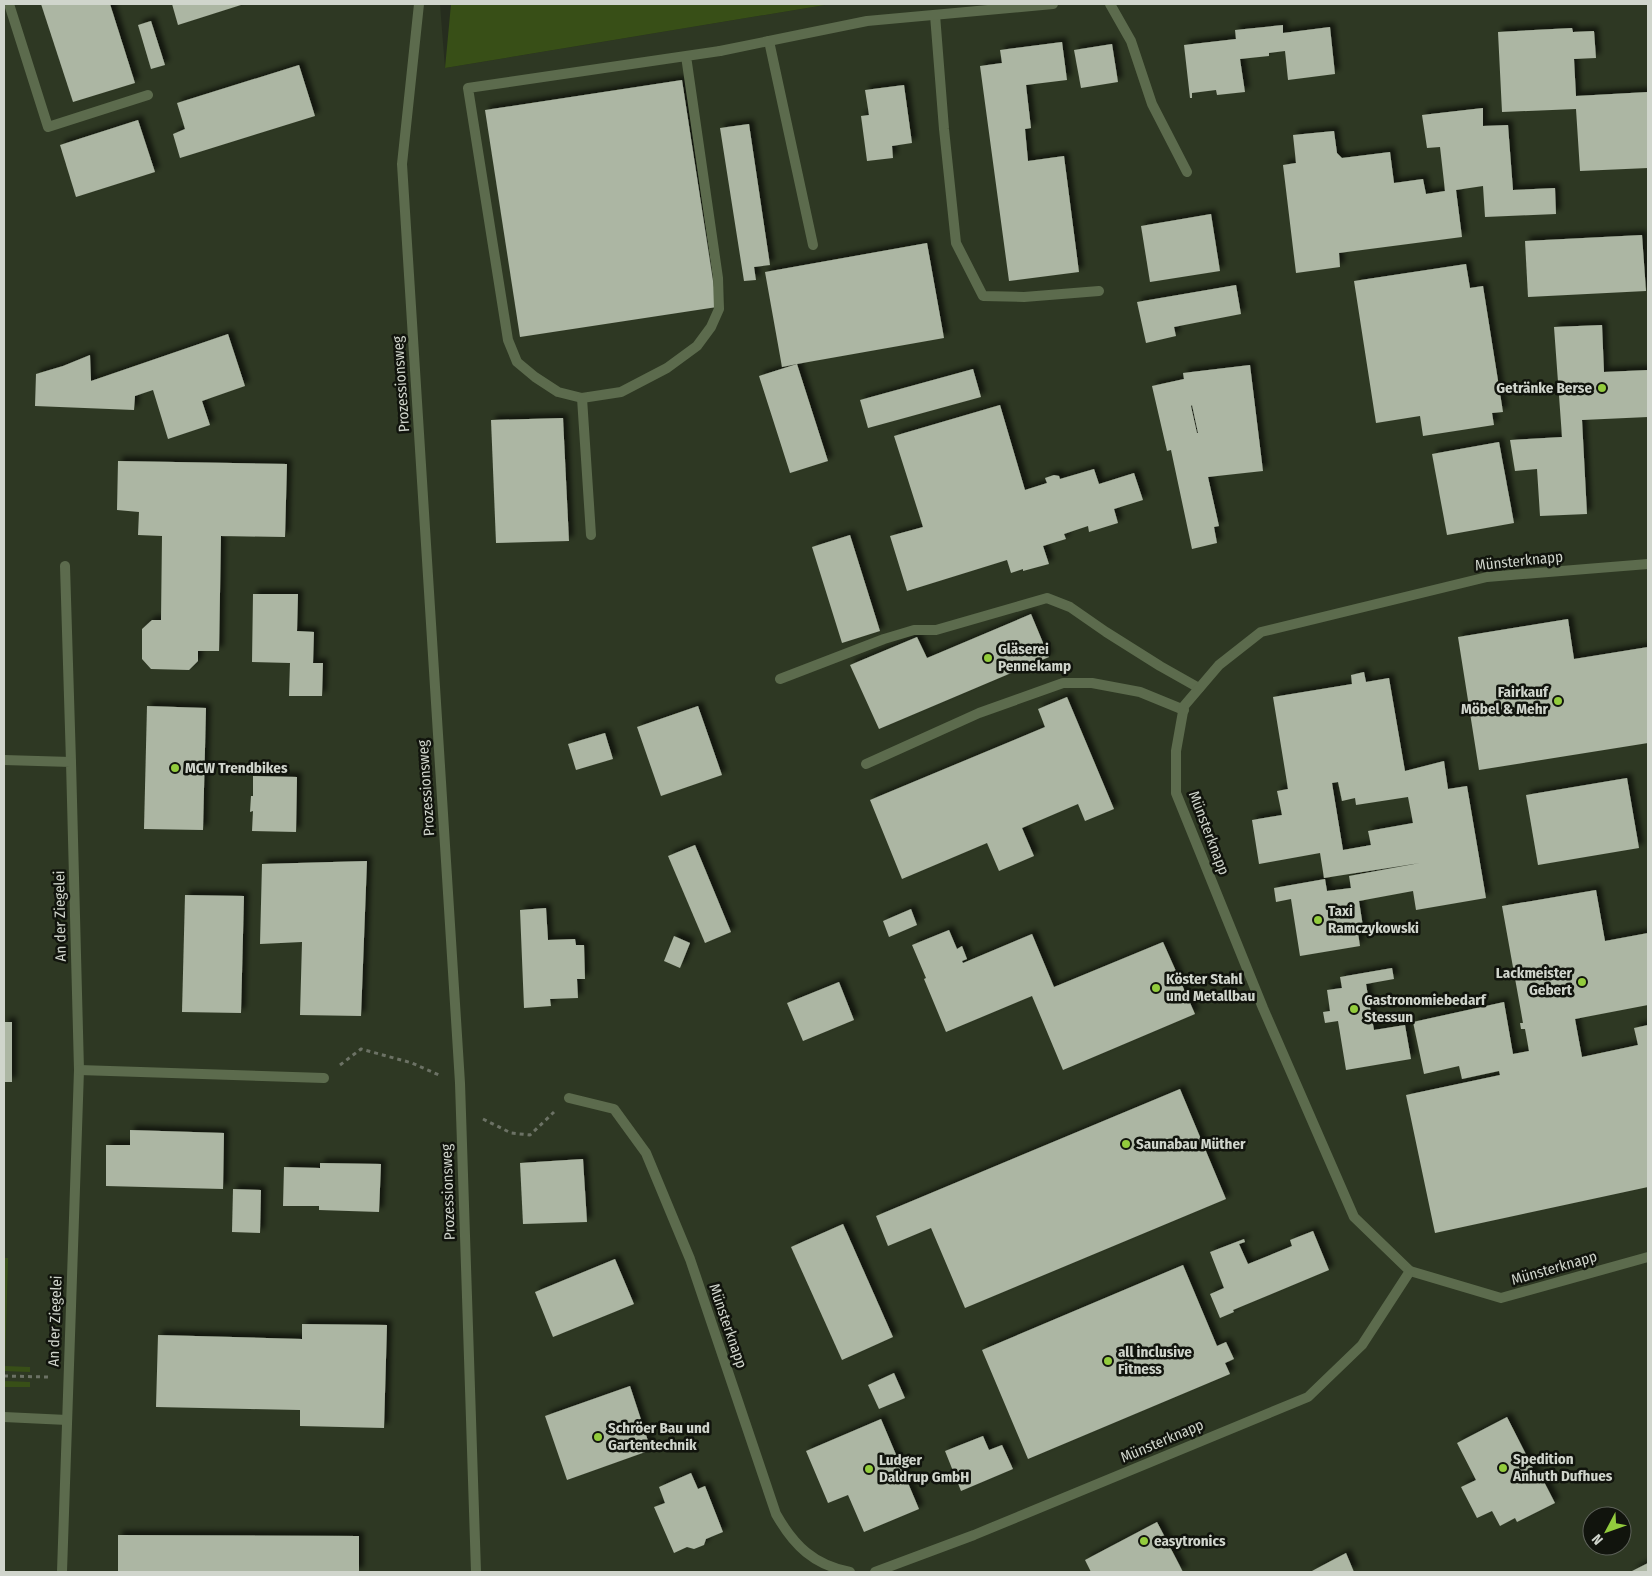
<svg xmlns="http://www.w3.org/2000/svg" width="1652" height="1576" viewBox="0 0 1652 1576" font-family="'Fira Sans Condensed',sans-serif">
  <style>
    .built { fill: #2e3823; fill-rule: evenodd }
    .green { fill: #384f17 }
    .building { fill: #acb6a3; fill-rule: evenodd; filter: url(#shadow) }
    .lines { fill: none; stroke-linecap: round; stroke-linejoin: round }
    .path { stroke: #6c7265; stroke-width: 3; stroke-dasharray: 4 4; stroke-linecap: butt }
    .service { stroke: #5c6b4d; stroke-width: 10 }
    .minor { stroke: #5c6b4d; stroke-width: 10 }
    .poi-dot { fill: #93cc3d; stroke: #11140d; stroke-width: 2 }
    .labels { text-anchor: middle; stroke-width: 5; stroke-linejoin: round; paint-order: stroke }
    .street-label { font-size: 15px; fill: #d0d5cc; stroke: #11140d }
    .poi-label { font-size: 15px; font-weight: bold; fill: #d0d5cc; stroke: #11140d; text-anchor: start }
  </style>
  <defs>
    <filter id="shadow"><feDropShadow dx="4.5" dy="-4.5" stdDeviation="2.5" flood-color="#0009"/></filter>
  </defs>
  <rect width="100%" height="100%" fill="#262d1e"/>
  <path class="built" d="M4,4H440L445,68L831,4H1648V1572H4ZM1592,1516H1622V1546H1592Z"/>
  <g class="green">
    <polygon points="451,4 831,4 445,68"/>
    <polygon points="4,1258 8,1258 5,1366 30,1367 30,1372 4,1371"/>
    <polygon points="4,1381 30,1382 30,1387 4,1387"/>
  </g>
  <g class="building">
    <polygon points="41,4 110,4 135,83 73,102"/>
    <polygon points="172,4 244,4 178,25"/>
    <polygon points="151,21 165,65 151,69 138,25"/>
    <polygon points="1283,25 1283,33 1330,27 1335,74 1288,80 1285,51 1269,53 1269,56 1240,59 1245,92 1217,95 1216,90 1192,93 1192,98 1190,98 1184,45 1236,39 1235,30"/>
    <polygon points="1572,28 1573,32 1594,31 1596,58 1574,59 1576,96 1648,92 1648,168 1580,171 1576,109 1502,112 1498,32"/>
    <polygon points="1062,42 1067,80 1026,85 1031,128 1025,129 1028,161 1064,156 1079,272 1009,281 980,66 1002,63 1000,50"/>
    <polygon points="1112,44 1118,82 1081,88 1074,50"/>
    <polygon points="299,65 315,116 180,158 173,134 185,129 177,103"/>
    <polygon points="682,80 717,307 520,337 485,110"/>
    <polygon points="904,85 912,143 892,146 893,158 867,161 861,116 869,115 865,90"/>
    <polygon points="1483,108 1483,126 1508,125 1513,190 1555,188 1556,214 1485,217 1483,186 1456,190 1462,237 1339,253 1340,267 1296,273 1283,165 1296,163 1293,135 1334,131 1337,153 1342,158 1390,152 1394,183 1423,179 1426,194 1445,191 1440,147 1427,148 1422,115"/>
    <polygon points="138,120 155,172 76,197 60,145"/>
    <polygon points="749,124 770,265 754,267 756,280 744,281 720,128"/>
    <polygon points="1211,214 1220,271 1150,282 1141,226"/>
    <polygon points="1642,235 1646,291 1528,297 1525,241"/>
    <polygon points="927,243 944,338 797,364 828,461 790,473 759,376 797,364 782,367 765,272"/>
    <polygon points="1466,264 1470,288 1483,286 1503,412 1492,413 1494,425 1423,436 1420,416 1376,423 1354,281"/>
    <polygon points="1236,285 1241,314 1174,327 1176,336 1146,343 1137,302"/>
    <polygon points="1602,325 1604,372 1648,370 1648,417 1582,420 1587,514 1540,516 1537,469 1515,471 1510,440 1562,437 1554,327"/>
    <polygon points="228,334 245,386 202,401 210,425 168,439 153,390 135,396 134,410 35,406 36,374 63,366 90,355 91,381"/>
    <path d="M1250,365L1263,471L1208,477L1219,526L1214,527L1217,543L1192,549L1171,450L1167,451L1152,386L1184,379L1183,373ZM1192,405L1198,433H1197L1191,406Z"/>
    <polygon points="973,369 981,397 868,428 860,400"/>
    <polygon points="1000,405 1025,490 1047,483 1045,478 1054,475 1059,476 1060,479 1094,469 1099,484 1134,473 1143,500 1114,509 1118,523 1089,532 1088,526 1064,534 1066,539 1043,546 1049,564 1023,571 1023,569 1011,573 1007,560 907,591 890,536 923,527 894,436"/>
    <polygon points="563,418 569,541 496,543 491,420"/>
    <polygon points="1499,442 1514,523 1447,535 1432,454"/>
    <polygon points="118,461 287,464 285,537 221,536 219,651 198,651 198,661 189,670 151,669 142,659 142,629 152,620 161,620 162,536 138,535 139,512 117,510"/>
    <polygon points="850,535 880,631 842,643 812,547"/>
    <polygon points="253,594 298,594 297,631 314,632 313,663 323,663 322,696 289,696 290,663 252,662"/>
    <polygon points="1031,614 1049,657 879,729 850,665 917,637 927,658"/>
    <polygon points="1568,619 1574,659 1648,647 1648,743 1479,770 1458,637"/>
    <path d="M1364,672L1366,682L1389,678L1405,771L1444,761L1448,789L1467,786L1486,898L1416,910L1413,891L1359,901L1364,933H1358L1360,946L1300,956L1291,899L1276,902L1274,888L1325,879L1327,891L1351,888L1349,876L1420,863L1324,878L1320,853L1259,864L1252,820L1282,815L1277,791L1288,789L1273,697L1352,684L1351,675ZM1338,782L1342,801L1355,798L1356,805L1408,797L1413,823L1368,831L1371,845L1343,850L1332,783Z"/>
    <polygon points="1067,697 1114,809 1085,821 1078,804 1022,828 1034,856 999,871 987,843 902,879 870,800 1045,727 1038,709"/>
    <polygon points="147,706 206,708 203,830 144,829"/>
    <polygon points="698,706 722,775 661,796 637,727"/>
    <polygon points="605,733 613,759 576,770 568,744"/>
    <polygon points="253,776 297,777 296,832 252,831 253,811 250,812 251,796 253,796"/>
    <polygon points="1627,778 1639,848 1538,865 1526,795"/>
    <polygon points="695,845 731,932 705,943 668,856"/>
    <polygon points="367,861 361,1016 300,1015 302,942 260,944 262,864"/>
    <polygon points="1596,890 1605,941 1648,933 1648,1005 1575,1019 1582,1057 1638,1045 1634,1028 1648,1025 1648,1187 1435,1233 1406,1095 1500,1075 1499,1071 1462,1079 1459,1066 1424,1074 1413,1022 1504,1002 1513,1054 1529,1051 1525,1029 1521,1029 1520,1023 1523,1023 1502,906"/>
    <polygon points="185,895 244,896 241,1013 182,1012"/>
    <polygon points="546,908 548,940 575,939 576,945 584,945 585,979 577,979 578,998 550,999 551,1006 524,1008 520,910"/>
    <polygon points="911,909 917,925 889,937 883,921"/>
    <polygon points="949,930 957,949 962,946 967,959 962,961 963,963 1032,934 1054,987 1163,942 1195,1014 1063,1070 1032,996 946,1032 924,979 926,978 912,945"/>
    <polygon points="674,936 690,943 680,968 664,961"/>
    <polygon points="1392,968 1394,979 1366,984 1374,1030 1405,1025 1411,1059 1346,1070 1338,1021 1325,1023 1323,1012 1330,1011 1327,990 1342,988 1340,977"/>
    <polygon points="839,982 854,1020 803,1041 787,1003"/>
    <rect x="4" y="1022" width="8" height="60"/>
    <polygon points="1180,1089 1226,1199 965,1308 931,1228 888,1246 876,1216"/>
    <polygon points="130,1130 224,1133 223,1189 106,1186 106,1145 130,1145"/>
    <polygon points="583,1159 587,1222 523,1224 520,1163"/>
    <polygon points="320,1163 381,1164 379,1212 319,1210 319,1206 283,1206 284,1167 320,1168"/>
    <polygon points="233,1189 261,1190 260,1233 232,1232"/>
    <polygon points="843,1224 893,1337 842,1360 791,1247"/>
    <polygon points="1313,1231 1329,1270 1233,1310 1234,1312 1220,1318 1210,1294 1224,1288 1210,1252 1244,1239 1245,1242 1239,1244 1248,1264 1292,1246 1290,1240"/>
    <polygon points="615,1259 634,1304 553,1337 535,1292"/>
    <polygon points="1183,1265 1217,1346 1226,1342 1234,1359 1225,1363 1230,1374 1028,1459 982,1350"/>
    <polygon points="302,1324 387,1325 384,1428 300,1426 300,1410 156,1407 158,1335 302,1339"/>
    <polygon points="894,1373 905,1398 879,1409 868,1385"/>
    <polygon points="630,1386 651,1450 567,1480 545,1416"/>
    <polygon points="1507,1417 1538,1478 1541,1476 1555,1503 1517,1522 1515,1518 1500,1526 1492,1511 1477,1518 1461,1487 1476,1480 1457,1443"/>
    <polygon points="881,1419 919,1509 864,1532 848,1495 828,1503 806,1451"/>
    <polygon points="983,1436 989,1450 1002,1445 1013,1469 961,1491 945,1451"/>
    <polygon points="691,1473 698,1489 705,1486 723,1532 706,1539 704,1545 694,1549 687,1547 674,1553 654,1507 665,1503 659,1487"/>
    <polygon points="1157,1522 1183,1572 1091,1572 1085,1560"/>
    <polygon points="118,1535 359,1536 359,1572 118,1572"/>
    <polygon points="1346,1553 1354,1572 1310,1572"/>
    <polygon points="1648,1563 1648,1572 1630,1572"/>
  </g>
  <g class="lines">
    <g class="path">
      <polyline points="340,1065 361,1049 412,1063 439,1075"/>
      <polyline points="483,1119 511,1133 530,1135 554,1112"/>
      <polyline points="4,1376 48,1377"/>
    </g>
    <g class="service">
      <polyline points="9,4 48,127 148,95"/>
      <polyline points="419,4 402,164 460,1083 476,1572"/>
      <polyline points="1110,4 1131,41 1152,104 1187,172"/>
      <polyline points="935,15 944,129 956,243 983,296 1024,297 1099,291"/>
      <polyline points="769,41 813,245"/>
      <polyline points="686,56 718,278 719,309 711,327 697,346 667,368 621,392 582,398 558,392 535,377 517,362 508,340 468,88 720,51"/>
      <polyline points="582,398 591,535"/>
      <polyline points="780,679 884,639 914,630 936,630 1047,598 1070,607 1106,632 1160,666 1199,688"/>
      <polyline points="866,764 979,713 1063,683 1092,683 1140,692 1184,710"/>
      <polyline points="4,1417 67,1420"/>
    </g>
    <g class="minor">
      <polyline points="720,51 867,21 1053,4"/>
      <polyline points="1648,564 1487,577 1261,632 1219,665 1184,706 1176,751 1176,793 1263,1008 1354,1217 1410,1271 1501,1298 1648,1257"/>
      <polyline points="65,566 71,762"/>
      <polyline points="4,760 71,762 79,1070 62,1572"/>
      <polyline points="79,1070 324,1078"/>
      <path d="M569,1098L614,1109L646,1153L690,1259L776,1514C794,1546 814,1565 850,1572"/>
      <polyline points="875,1572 974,1535 1308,1397 1362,1345 1410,1271"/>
    </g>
  </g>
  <g class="poi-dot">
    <circle cx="1602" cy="388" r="5"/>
    <circle cx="988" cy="658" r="5"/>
    <circle cx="1558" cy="701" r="5"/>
    <circle cx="175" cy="768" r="5"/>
    <circle cx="1318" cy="920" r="5"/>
    <circle cx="1582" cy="982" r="5"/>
    <circle cx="1156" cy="988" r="5"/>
    <circle cx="1354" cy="1009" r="5"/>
    <circle cx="1126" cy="1144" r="5"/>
    <circle cx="1108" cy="1361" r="5"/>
    <circle cx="598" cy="1437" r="5"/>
    <circle cx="1503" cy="1468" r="5"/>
    <circle cx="869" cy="1469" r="5"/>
    <circle cx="1144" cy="1541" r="5"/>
  </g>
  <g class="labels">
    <g class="street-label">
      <text transform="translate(401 384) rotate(-94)" y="5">Prozessionsweg</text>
      <text transform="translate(1519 561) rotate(-6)" y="5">Münsterknapp</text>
      <text transform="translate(426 788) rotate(-94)" y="5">Prozessionsweg</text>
      <text transform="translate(1209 833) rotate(69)" y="5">Münsterknapp</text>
      <text transform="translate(60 916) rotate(-91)" y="5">An der Ziegelei</text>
      <text transform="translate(448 1192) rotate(-92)" y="5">Prozessionsweg</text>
      <text transform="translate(1554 1268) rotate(-16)" y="5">Münsterknapp</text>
      <text transform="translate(55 1321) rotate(-88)" y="5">An der Ziegelei</text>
      <text transform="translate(728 1326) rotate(71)" y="5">Münsterknapp</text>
      <text transform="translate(1162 1441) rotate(-23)" y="5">Münsterknapp</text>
    </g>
    <g class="poi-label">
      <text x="1592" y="393" text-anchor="end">Getränke Berse</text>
      <text x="998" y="654">Gläserei<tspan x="998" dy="17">Pennekamp</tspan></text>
      <text x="1548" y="697" text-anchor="end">Fairkauf<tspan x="1548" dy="17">Möbel &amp; Mehr</tspan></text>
      <text x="185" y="773">MCW Trendbikes</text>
      <text x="1328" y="916">Taxi<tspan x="1328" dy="17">Ramczykowski</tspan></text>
      <text x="1572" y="978" text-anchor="end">Lackmeister<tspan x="1572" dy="17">Gebert</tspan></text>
      <text x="1166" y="984">Köster Stahl<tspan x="1166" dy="17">und Metallbau</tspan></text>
      <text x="1364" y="1005">Gastronomiebedarf<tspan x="1364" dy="17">Stessun</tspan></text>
      <text x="1136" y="1149">Saunabau Müther</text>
      <text x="1118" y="1357">all inclusive<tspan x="1118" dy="17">Fitness</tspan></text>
      <text x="608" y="1433">Schröer Bau und<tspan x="608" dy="17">Gartentechnik</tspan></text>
      <text x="1513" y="1464">Spedition<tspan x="1513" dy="17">Anhuth Dufhues</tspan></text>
      <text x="879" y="1465">Ludger<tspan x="879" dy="17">Daldrup GmbH</tspan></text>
      <text x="1154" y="1546">easytronics</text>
    </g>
  </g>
  <rect width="1652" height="1576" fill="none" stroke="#d0d5cc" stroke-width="10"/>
  <g transform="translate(1607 1531) rotate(229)"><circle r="24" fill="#11140d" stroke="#5d6159"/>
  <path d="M0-4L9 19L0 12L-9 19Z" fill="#93cc3d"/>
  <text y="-8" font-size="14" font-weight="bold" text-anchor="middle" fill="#d0d5cc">N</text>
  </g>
</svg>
